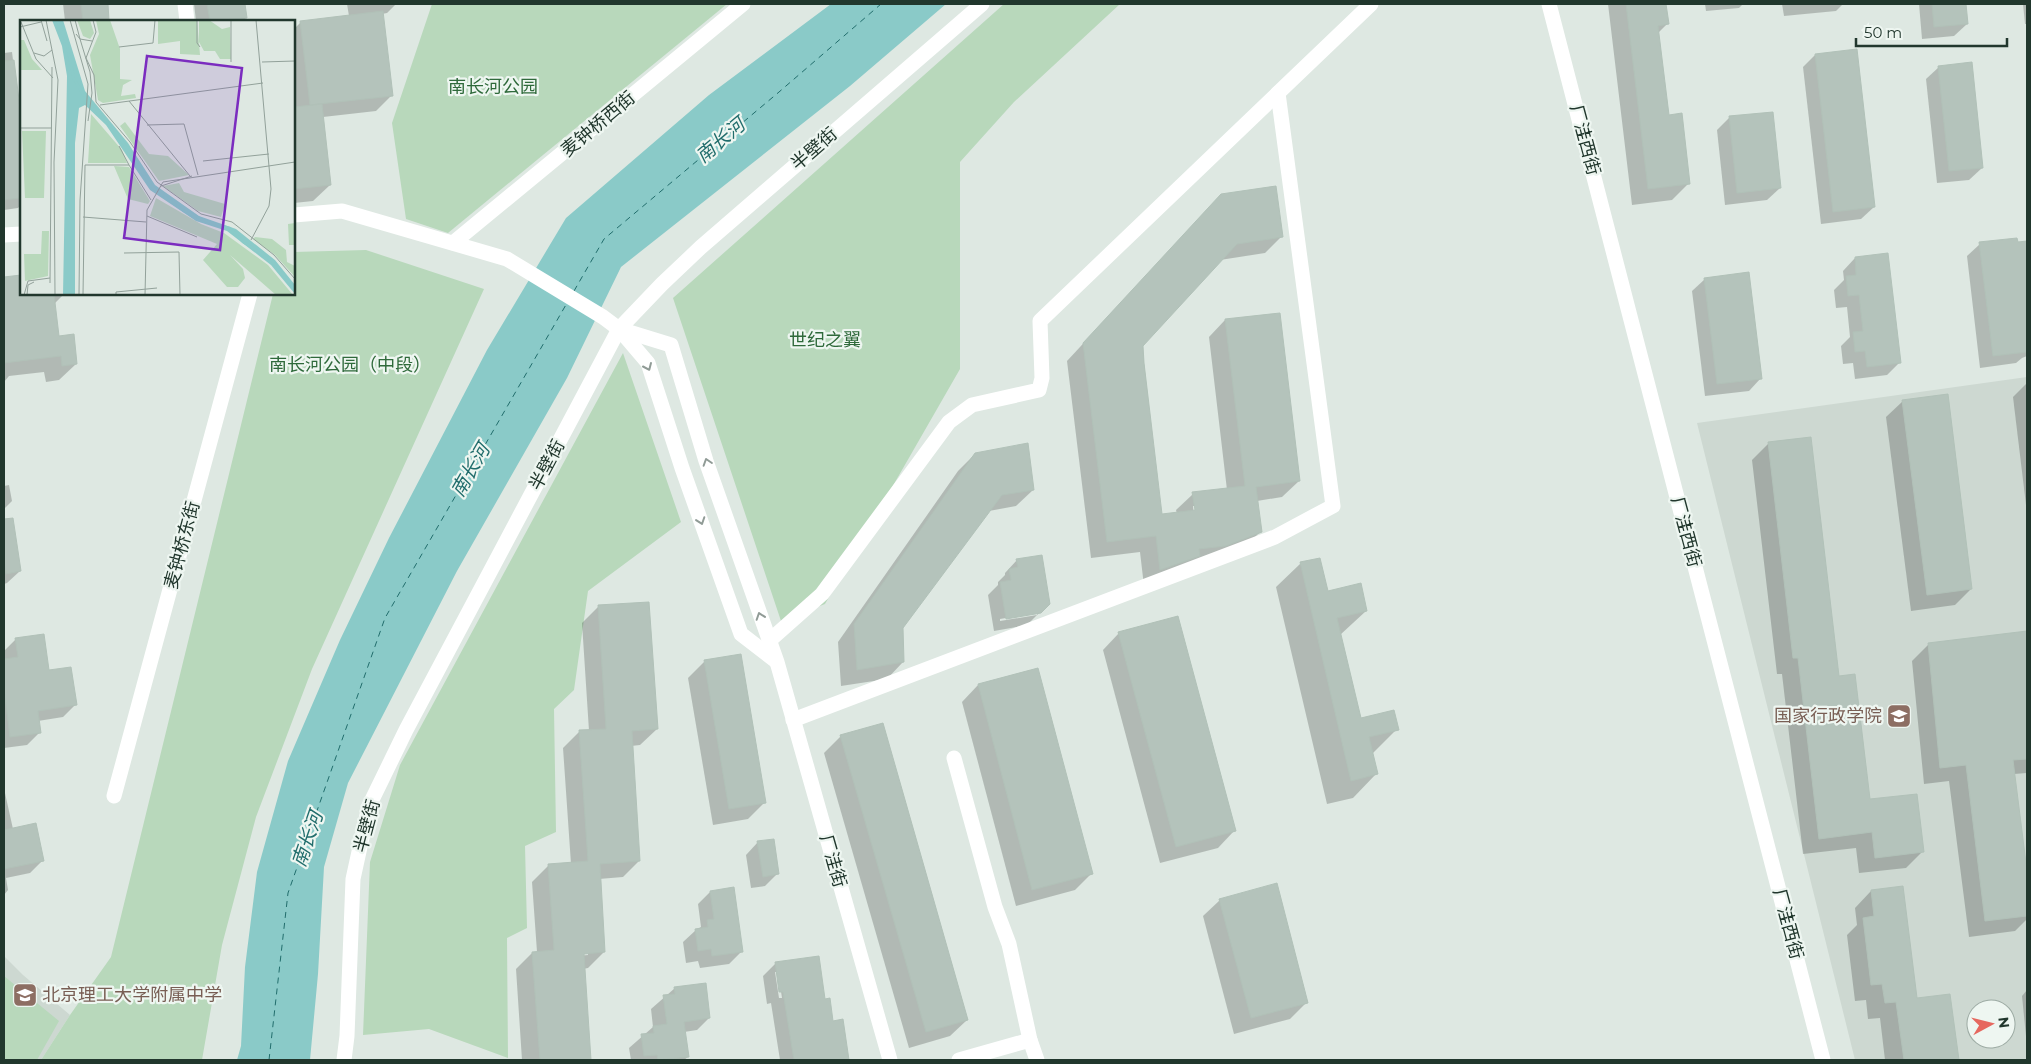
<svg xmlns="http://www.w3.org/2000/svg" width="2031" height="1064" viewBox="0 0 2031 1064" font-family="Montserrat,'Noto Sans SC',sans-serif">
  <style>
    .built { fill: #cdd8d1; fill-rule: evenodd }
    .green { fill: #b8d8bb }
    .water { fill: #8acac8 }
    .shadow { fill: #0003; fill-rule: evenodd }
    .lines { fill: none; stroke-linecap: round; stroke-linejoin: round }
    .ferry { stroke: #216d6c; stroke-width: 1; stroke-dasharray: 6 5; stroke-linecap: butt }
    .building { fill: #b4c3bb; stroke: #b1c1b8 }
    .minor { stroke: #fff; stroke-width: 15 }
    .oneway { stroke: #909b96 }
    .labels { text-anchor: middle; stroke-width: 4.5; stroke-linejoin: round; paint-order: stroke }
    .park-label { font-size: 18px; fill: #2f6a3b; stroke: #eef6f1 }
    .street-label { font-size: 18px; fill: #21372d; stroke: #eef6f1 }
    .education-label { font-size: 18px; fill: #785e54; stroke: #eef6f1; text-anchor: end }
    .water-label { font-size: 19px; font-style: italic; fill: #216d6c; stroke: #eef6f1 }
    .inset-river { fill: none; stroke: #8acac8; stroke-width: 2.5 }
    .inset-road { fill: none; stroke: #92a19a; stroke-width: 1 }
    .view { fill: #7b2cbf; fill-opacity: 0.15; stroke: #7b2cbf; stroke-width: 2.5 }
    .inset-edge { fill: none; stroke: #21372d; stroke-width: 2.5 }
  </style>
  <rect width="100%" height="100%" fill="#dee8e2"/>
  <g class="built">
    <path d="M2027,377V1060H1855L1697,423ZM1976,1009H2006V1039H1976Z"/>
    <polygon points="4,956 23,975 70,1015 41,1060 4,1060"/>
  </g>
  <g class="green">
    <polygon points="432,4 727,4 448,233 406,219 392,123"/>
    <polygon points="1004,4 1120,4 1014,102 960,162 960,369 825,604 781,621 673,298"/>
    <polygon points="366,250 484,289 312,669 256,817 222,945 202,1060 41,1060 70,1015 111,957 273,294 294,294 294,252"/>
    <polygon points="623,353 681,522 588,591 574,690 554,709 556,832 525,846 527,928 507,938 508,1058 429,1029 363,1035 370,862 400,765"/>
    <polygon points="4,976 59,1021 37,1060 4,1060"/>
  </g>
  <polygon class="water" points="831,4 946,4 850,86 621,267 567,378 457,571 348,783 324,867 318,974 310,1060 237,1060 241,1046 245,967 257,872 288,761 340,640 389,538 487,350 566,218 709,95"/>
  <g class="shadow">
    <polygon points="63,4 106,4 108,21 65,21"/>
    <polygon points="194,4 244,4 246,18 242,21 196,21"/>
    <polygon points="347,4 396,4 387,13 382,14 392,95 376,111 323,117 330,185 313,201 294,203 294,29 301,22 349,16"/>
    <polygon points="1608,4 1665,4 1667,24 1658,33 1668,116 1689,183 1672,200 1632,205"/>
    <polygon points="1705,4 1743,4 1739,8 1706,11"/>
    <polygon points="1782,4 1843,4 1836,11 1784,16"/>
    <polygon points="1919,4 1965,4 1967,24 1954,36 1922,39"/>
    <polygon points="2023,4 2027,4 2027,24 2025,24"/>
    <polygon points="12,52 21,126 21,205 18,208 4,210 4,53"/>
    <polygon points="1815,55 1874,207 1861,219 1821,224 1803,67"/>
    <polygon points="1939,67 1982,168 1969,180 1937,183 1926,79"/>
    <polygon points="1730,117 1780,188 1767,200 1725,205 1717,130"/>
    <path d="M1221,195L1281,237L1265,253L1220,260L1142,345L1161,516L1177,514L1176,510L1193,494L1227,490L1209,337L1225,320L1299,481L1282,497L1257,501L1260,532L1244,548L1144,586L1140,552L1091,558L1067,361ZM1193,506H1195L1197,516L1194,517Z"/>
    <polygon points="2027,242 2027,356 2022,358 2016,363 1980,368 1967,256 1980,244"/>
    <polygon points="1855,258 1899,363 1887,375 1855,379 1853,363 1843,364 1841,346 1850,337 1847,307 1836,308 1834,290 1844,280 1843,271"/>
    <polygon points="21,276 21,294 64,294 54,304 58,338 76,364 59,380 46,382 44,372 9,376 4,382 4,278"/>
    <polygon points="1705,279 1761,378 1749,391 1705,396 1692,291"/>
    <polygon points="2027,383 2027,513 2013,397"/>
    <polygon points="1903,401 1971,589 1955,605 1911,611 1886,417"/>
    <polygon points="1769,443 1837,677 1869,800 1923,851 1906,868 1859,873 1856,848 1803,854 1782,674 1777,674 1752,460"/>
    <polygon points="975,454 1033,490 1016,506 989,511 901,628 903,662 887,679 841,686 838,642 958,471"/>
    <polygon points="9,485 12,501 4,509 4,486"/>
    <polygon points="16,544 20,571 7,583 4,584 4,546"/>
    <polygon points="1319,559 1327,593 1366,611 1340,635 1360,719 1397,729 1372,754 1376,774 1353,798 1327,804 1276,587 1300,564"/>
    <path d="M1017,560L1040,612L1027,625L994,631L988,595L998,585V582L1005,575V573ZM1037,613V615L1000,621V619Z"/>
    <path d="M598,607L657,729L640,745L631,746L639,861L623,877L599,879L604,952L588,968L583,969L589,1060H522L516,969L532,953L537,952L532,882L549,865L571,864L563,748L579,732L589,731L582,623ZM588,952V955L577,956Z"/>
    <polygon points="2027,632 2027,773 2014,774 2027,881 2027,919 2015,931 1969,937 1949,781 1924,784 1912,661 1928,645"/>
    <polygon points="1119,633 1234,831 1218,848 1160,863 1103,650"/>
    <polygon points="16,639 48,672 75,705 63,717 38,721 40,732 27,745 4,748 4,651"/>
    <polygon points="704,662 765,802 748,819 713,825 688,678"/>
    <polygon points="978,685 1091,874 1075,890 1016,906 962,702"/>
    <polygon points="841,736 967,1020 950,1036 909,1048 824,753"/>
    <polygon points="5,793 13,829 42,861 30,873 6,878 8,890 4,895 4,794"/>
    <polygon points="758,842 777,874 765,886 751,888 746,855"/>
    <polygon points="1871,891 1916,1000 1949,996 1957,1060 1885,1060 1880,1018 1868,1019 1866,1000 1855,1001 1847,935 1857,925 1855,908"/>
    <polygon points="710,892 742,951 729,964 700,968 698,961 686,963 683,942 696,930 701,927 698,904"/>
    <polygon points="1220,900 1307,1002 1290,1019 1234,1034 1203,916"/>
    <path d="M776,963L824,1000L832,1022L842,1021L847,1060H780L771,1003L767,1004L763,976ZM775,972H778L782,998H779Z"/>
    <polygon points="675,988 709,1018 697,1030 684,1032 688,1057 684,1060 631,1060 629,1048 653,1027 651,1009"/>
    <polygon points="2027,990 2027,1046 2022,996"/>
  </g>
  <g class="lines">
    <g class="ferry">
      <polyline points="574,291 604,239 779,92 881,4"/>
      <polyline points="269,1060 288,893 385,618 567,303"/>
    </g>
  </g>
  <g class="building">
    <polygon points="81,4 108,4 109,21 83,21"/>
    <polygon points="207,4 245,4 247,18 210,21"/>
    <polygon points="1626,4 1666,4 1669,24 1658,26 1669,115 1682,113 1690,184 1648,189"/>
    <polygon points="1932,4 1966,4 1968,24 1934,27"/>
    <polygon points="383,11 393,96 310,105 300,21"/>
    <polygon points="1857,49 1875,207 1833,212 1815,54"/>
    <polygon points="14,60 21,116 21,198 4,200 4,61"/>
    <polygon points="1972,62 1983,168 1949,171 1938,66"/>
    <polygon points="322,104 331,185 294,189 294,107"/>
    <polygon points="1773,112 1781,188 1737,193 1729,116"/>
    <polygon points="1276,186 1283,237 1237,244 1143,346 1144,363 1162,514 1195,510 1192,492 1245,486 1225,319 1280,313 1300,481 1256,487 1262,532 1226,546 1199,549 1200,556 1160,570 1156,536 1107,542 1083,343 1221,194"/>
    <polygon points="2017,238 2018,242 2027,241 2027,352 1993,356 1979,242"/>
    <polygon points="1888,253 1901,363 1867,367 1865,351 1855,352 1853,332 1863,331 1859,295 1848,296 1846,276 1856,275 1855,257"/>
    <polygon points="1749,272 1762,379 1717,384 1704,278"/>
    <polygon points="21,275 21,294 54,294 59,336 74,334 77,364 62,366 61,356 4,363 4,277"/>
    <polygon points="1948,394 1972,589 1927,595 1902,400"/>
    <polygon points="1811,437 1839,676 1855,674 1870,799 1917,794 1924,852 1875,858 1872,832 1819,839 1798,658 1793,658 1768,442"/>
    <polygon points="1028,443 1034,490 1002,495 903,628 904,662 857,670 854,624 975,453"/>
    <polygon points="13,518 21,571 6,574 4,560 4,519"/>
    <polygon points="1042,555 1050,604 1041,613 1006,619 1000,582 1011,580 1009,569 1018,567 1016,559"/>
    <polygon points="1320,558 1328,591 1361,583 1367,611 1337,618 1361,718 1394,710 1399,730 1369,737 1378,774 1351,781 1300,562"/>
    <polygon points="649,602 658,729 632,731 640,861 600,864 605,952 584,954 591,1060 540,1060 532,952 554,950 548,864 588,861 579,730 606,729 598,605"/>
    <polygon points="1178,616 1236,831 1176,847 1118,632"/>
    <polygon points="2027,631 2027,759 2013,760 2027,871 2027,916 1985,921 1966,765 1940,768 1928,643"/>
    <polygon points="44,634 49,670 71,667 77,705 38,711 41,733 10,737 4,690 4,659 18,657 15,638"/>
    <polygon points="741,654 766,803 729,809 704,660"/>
    <polygon points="1038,668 1093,874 1032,890 978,684"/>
    <polygon points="883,723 968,1020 926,1032 840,735"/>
    <polygon points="36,823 44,861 4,869 4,830"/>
    <polygon points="774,839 779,874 763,877 757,841"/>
    <polygon points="1277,883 1308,1003 1251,1018 1219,899"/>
    <polygon points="1903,886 1917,998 1950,994 1959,1060 1904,1060 1896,1002 1885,1003 1882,984 1871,985 1863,918 1874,916 1871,890"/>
    <polygon points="734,887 743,952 712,956 711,949 698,951 695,929 708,927 707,920 714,919 710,891"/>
    <polygon points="819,956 825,999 830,998 833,1021 843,1019 849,1060 794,1060 783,992 779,992 775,962"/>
    <polygon points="706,983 710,1018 684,1022 689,1057 658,1060 657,1055 644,1056 641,1034 654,1033 653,1026 667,1024 663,995 675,994 674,987"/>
  </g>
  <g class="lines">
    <g class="minor">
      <polyline points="185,4 187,21"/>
      <polyline points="1549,4 1823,1060"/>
      <polyline points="294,215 342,211 507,259 603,317 619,329 648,363 682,468 741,634 776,661"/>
      <polyline points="4,235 21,234"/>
      <polyline points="453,243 743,4"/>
      <polyline points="619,329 671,345 706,461 777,662 890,1060"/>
      <polyline points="769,641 822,594 949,422 972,405 1039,390 1042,378 1040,321 1371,4"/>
      <polyline points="793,720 1275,537 1333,506 1278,93"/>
      <polyline points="954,758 995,907 1009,944 1030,1040 1037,1060"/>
      <polyline points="114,796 250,294"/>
      <polyline points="344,1060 347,1036 353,879 369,806 406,730 619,329 662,284 701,247 982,4"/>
      <polyline points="959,1060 1030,1040"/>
    </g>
  </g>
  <defs><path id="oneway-chevron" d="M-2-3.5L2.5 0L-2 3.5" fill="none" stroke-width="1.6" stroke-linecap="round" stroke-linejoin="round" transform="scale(1.25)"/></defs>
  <g class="oneway">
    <use href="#oneway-chevron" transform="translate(648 367) rotate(66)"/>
    <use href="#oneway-chevron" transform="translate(707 462) rotate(-108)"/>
    <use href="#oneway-chevron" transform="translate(701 521) rotate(71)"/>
    <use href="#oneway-chevron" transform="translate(760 616) rotate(-109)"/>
  </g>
  <defs>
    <symbol id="university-square" viewBox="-11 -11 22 22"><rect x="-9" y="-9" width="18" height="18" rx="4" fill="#8d6e63" stroke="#eef6f1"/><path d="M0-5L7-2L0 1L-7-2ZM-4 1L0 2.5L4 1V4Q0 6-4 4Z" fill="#fff"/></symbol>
    <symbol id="school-square" viewBox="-11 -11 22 22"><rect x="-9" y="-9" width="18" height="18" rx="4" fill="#8d6e63" stroke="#eef6f1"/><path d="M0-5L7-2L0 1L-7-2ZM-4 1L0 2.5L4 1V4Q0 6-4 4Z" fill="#fff"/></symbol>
  </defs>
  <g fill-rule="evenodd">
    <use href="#university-square" x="1885" y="702" width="28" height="28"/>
    <use href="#school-square" x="11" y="981" width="28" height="28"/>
  </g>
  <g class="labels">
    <g class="park-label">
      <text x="493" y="93">南长河公园</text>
      <text x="825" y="346">世纪之翼</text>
      <text x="350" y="371">南长河公园（中段）</text>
    </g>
    <g class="street-label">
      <text transform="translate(598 124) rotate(-40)" y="6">麦钟桥西街</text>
      <text transform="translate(1585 140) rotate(75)" y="6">厂洼西街</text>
      <text transform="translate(814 149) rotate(-41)" y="6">半壁街</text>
      <text transform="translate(547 465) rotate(-62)" y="6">半壁街</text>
      <text transform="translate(1686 532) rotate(75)" y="6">厂洼西街</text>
      <text transform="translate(182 545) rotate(-75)" y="6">麦钟桥东街</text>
      <text transform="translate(367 826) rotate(-75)" y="6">半壁街</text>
      <text transform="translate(833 861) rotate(74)" y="6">厂洼街</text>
      <text transform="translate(1788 924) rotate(75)" y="6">厂洼西街</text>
    </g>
    <g class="education-label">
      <text x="1882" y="722">国家行政学院</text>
      <text x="42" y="1001" text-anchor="start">北京理工大学附属中学</text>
    </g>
    <g class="water-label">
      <text transform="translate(720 140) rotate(-40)" y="7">南长河</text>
      <text transform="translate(470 470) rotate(-60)" y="7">南长河</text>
      <text transform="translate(307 839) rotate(-71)" y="7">南长河</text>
    </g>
  </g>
  <g transform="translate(20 20)">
    <rect width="275" height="275" fill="#dee8e2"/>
    <path d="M57,0H70L74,13L70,19L63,16ZM76,0H90L100,29V59L112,60L103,65L101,76L115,74L116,78L83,83L78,80L70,35L79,14ZM138,0H177L180,35L160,34V21L138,24ZM179,0H189L202,9L210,7L211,39H200L195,31H184L179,22ZM0,20H4L12,39L22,50H0ZM71,94L102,130L107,143H68ZM105,102L129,134L148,136L169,155L139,161L100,106ZM2,111H26L24,178H5ZM94,146L109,147L130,181L128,184L108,179ZM159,163L164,172L205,184L201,197L178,191L143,166ZM136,178L181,204L204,213L248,245L273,275H256L210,235L223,249L225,258L218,267H207L183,240L197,224L130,196ZM275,203V225H269L268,204ZM22,211H29L28,256L5,261L4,234H21ZM235,217L252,219L266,230L267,242L275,246V257L255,235L233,219Z" fill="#b8d8bb"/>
    <path d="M32,0H43L65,71L108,123L135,165L179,196L216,209L255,240L275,265V274L251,245L207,211L176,201L130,170L86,105L65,85L59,88L55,123V275H43L47,56L42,26Z" fill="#8acac8"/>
    <path class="inset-river" d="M37,0L46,21L54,59L64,76M72,85L94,109L132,167L164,191L188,202L210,208L223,222L251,240L275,269"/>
    <path class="inset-road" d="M21,0L27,21M26,0L38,60L34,142L35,275M50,0L68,64L60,180L59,275M55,0L60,19L72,21M73,0L76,12L66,38L74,55L76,82L110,122L137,162L181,194L212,202L254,235L275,259M177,0V23L180,27M211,0V42M1,2L16,39L33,58M0,7L21,2M56,14L60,19L70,52L72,73L68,101M99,27L133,23L135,0M14,33L24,36L32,30M242,42L275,41M109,81L170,156M80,85L243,63M127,105L164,104L178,155M0,108H31M99,126L109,145M183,141L249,134M65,145H109L131,180M141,166L172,156M127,196L177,217M63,197L126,202M231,220L249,186L251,169L236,0M104,233L159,232L160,275M30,263L32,47M4,275L8,261L30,258M7,275L8,265L14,262M63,275L65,145M96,275V272L137,268M125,275L127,190L143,162L275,142"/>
    <path class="view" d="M127,36L222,48L200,230L104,218Z"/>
    <rect width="275" height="275" class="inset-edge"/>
  </g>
  <rect width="2031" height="1064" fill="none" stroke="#21372d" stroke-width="10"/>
  <g transform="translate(1991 1024) rotate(83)"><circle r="24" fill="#eef6f1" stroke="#9caaa3"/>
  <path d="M0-4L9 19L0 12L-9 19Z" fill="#e6685f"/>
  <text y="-8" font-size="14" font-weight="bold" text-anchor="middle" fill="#21372d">N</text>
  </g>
  <path d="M1856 38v8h151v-8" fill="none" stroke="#21372d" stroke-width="2.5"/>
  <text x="1864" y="38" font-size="15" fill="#21372d" stroke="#eef6f1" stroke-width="4" paint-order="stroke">50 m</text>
</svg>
